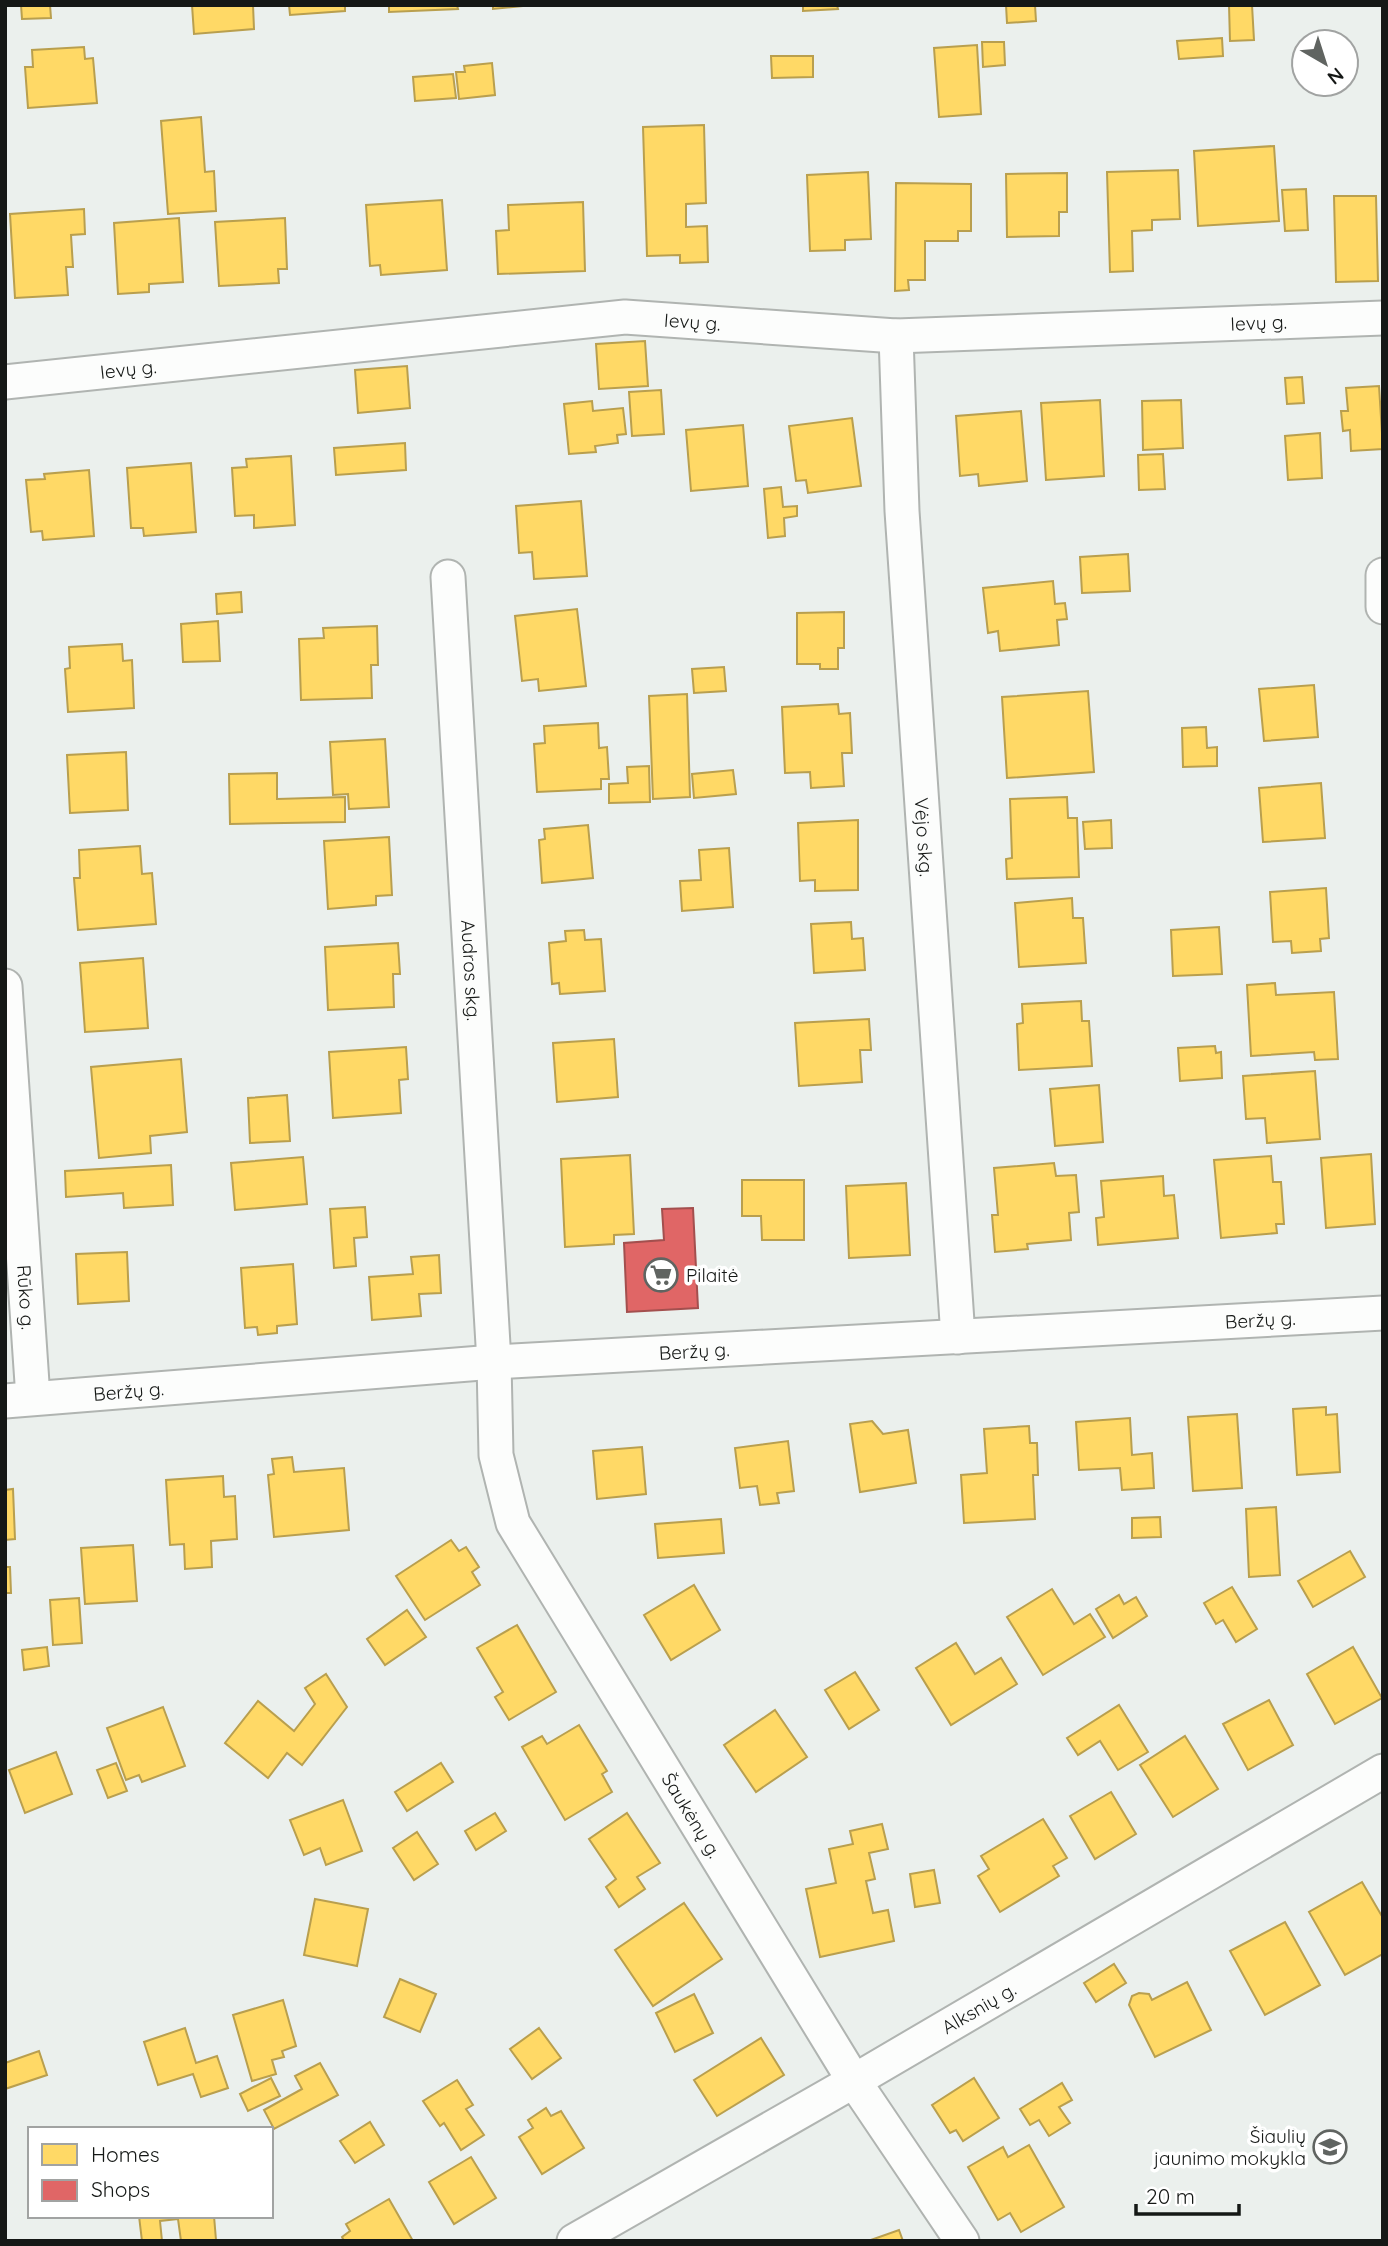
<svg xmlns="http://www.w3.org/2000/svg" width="1388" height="2246" viewBox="0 0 1388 2246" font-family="Quicksand,sans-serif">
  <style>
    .homes { fill: #ffd966; stroke: #b99f4e; stroke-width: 2 }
    .shops { fill: #e06666; stroke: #a34f4e; stroke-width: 2 }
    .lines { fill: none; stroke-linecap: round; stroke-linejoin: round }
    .street-casing { stroke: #b0b4b1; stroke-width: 37 }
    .street { stroke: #fcfdfc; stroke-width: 33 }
    .labels { text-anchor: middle; stroke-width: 7; stroke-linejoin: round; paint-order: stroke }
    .street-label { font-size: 19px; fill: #151816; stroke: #fff }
    .poi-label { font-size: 19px; fill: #151816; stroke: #fff; text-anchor: start }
  </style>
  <rect width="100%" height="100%" fill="#ebf0ed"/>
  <g class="homes">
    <polygon points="21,5 50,5 51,18 22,19"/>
    <polygon points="192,5 253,5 254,29 194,34"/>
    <polygon points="289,5 345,5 345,11 290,15"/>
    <polygon points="389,5 457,5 458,9 389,12"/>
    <polygon points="493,5 533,5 493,9"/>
    <polygon points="803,5 837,5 838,9 803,11"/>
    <polygon points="1006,5 1035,5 1036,21 1007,23"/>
    <polygon points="1229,5 1252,5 1254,40 1230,41"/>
    <polygon points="1222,38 1223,56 1179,59 1177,41"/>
    <polygon points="982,42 1004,42 1005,65 983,67"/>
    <polygon points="977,45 981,114 939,117 934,48"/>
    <polygon points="84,47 85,59 93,58 97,103 28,108 25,67 33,67 32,50"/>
    <polygon points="771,56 813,56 813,77 772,78"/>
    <polygon points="492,63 495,95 459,99 456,72 465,72 464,66"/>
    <polygon points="453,74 456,98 415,101 413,77"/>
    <polygon points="201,117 205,172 214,171 216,211 168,214 161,121"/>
    <polygon points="704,125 706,203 686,204 686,227 707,226 708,262 680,263 680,255 647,256 643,127"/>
    <polygon points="1274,146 1279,221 1198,226 1194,151"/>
    <polygon points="1178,170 1180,219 1152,220 1152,230 1132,231 1133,271 1110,272 1107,172"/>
    <polygon points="868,172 871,239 845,240 845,250 810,251 807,175"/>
    <polygon points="1067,173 1067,212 1059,212 1059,236 1007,237 1006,174"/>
    <polygon points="896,183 971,184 971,231 958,231 958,241 925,241 925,280 908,280 909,290 895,291"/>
    <polygon points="1306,189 1308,230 1285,231 1282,190"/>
    <polygon points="1334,196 1376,196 1378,281 1336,282"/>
    <polygon points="442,200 447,270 381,275 380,265 370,266 366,205"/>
    <polygon points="583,202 585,271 498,274 496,231 509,230 508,205"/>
    <polygon points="84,209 85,234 71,235 73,267 66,267 68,295 15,298 10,214"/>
    <polygon points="179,218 183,282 149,284 149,292 118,294 114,223"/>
    <polygon points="285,218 287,269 278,269 279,283 219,286 215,222"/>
    <polygon points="645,341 648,386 599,389 596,344"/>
    <polygon points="407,366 410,408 358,413 355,370"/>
    <polygon points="1302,377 1304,403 1287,404 1285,378"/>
    <polygon points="1379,386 1383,449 1351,451 1350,430 1343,431 1341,411 1348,411 1346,388"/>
    <polygon points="661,390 664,434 632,436 629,392"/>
    <polygon points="1100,400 1104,476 1046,480 1041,403"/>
    <polygon points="1181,400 1183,448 1143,450 1142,401"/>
    <polygon points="592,401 593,411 623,408 626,434 617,435 618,443 595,446 596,452 569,454 564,404"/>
    <polygon points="1021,411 1027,481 979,486 978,474 960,476 956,416"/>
    <polygon points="852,418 861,486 808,493 806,480 796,481 789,426"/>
    <polygon points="743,425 748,486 691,491 686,430"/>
    <polygon points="1320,433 1322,478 1288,480 1285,436"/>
    <polygon points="405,443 406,470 336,475 334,448"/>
    <polygon points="1163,454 1165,489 1139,490 1138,455"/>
    <polygon points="291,456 295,525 254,528 254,515 235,516 232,468 247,467 246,459"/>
    <polygon points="191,463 196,532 144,536 143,528 131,528 127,468"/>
    <polygon points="89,470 94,536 43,540 42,531 31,532 26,480 45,479 44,474"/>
    <polygon points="781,487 783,507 797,506 797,516 784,518 785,536 768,538 764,489"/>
    <polygon points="581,501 587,576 534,579 532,552 519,553 516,506"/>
    <polygon points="1128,554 1130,591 1082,593 1080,557"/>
    <polygon points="1053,581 1055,604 1065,603 1067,619 1057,620 1059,645 1000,651 998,631 988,633 983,588"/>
    <polygon points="241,592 242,612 217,614 216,594"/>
    <polygon points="577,609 586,686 539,691 538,679 522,681 515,616"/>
    <polygon points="844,612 844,648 838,648 838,669 820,669 820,664 797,664 797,613"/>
    <polygon points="218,621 220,661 183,662 181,624"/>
    <polygon points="377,626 378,665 371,665 372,698 301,700 299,639 324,638 323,628"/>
    <polygon points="122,644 123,661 132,660 134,708 68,712 65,669 70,668 69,647"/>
    <polygon points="724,667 726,691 694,693 692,669"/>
    <polygon points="1314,685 1318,737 1264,741 1259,689"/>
    <polygon points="1088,691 1094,772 1007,778 1002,697"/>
    <polygon points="687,694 690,797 653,799 649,696"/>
    <polygon points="838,704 839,714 850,713 852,753 842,753 844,786 811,788 810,772 785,773 782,707"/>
    <polygon points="598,723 599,748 607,747 609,779 601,779 601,789 537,792 534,744 545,743 544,726"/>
    <polygon points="1206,727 1207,748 1217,747 1217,766 1183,767 1182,728"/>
    <polygon points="385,739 389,807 349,809 348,794 333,795 330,742"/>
    <polygon points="126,752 128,810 70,813 67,755"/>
    <polygon points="649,766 650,802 609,803 609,784 628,783 627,767"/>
    <polygon points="733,770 736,794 694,798 692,774"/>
    <polygon points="277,773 277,799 345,797 345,822 230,824 229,774"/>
    <polygon points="1321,783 1325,838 1263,842 1259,788"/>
    <polygon points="1067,797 1068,818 1077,818 1079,877 1007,879 1006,859 1012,858 1010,799"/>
    <polygon points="858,820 858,890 815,891 815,880 800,881 798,823"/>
    <polygon points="1111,820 1112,848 1085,849 1083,822"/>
    <polygon points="588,825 593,878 542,883 539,840 545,839 544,829"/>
    <polygon points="389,837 392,895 376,896 376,905 328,909 324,841"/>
    <polygon points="140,846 142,874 152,873 156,924 78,930 74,878 80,878 79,850"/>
    <polygon points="729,848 733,907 682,911 680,881 701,880 699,850"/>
    <polygon points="1326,888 1329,938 1320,939 1321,951 1292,953 1291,941 1273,942 1270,892"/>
    <polygon points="1072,898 1073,918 1083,918 1086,963 1019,967 1015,903"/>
    <polygon points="851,922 852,939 863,938 865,970 814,973 811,924"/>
    <polygon points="1219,927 1222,974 1173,976 1171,930"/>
    <polygon points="584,930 585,940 601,939 605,991 560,994 559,983 552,984 549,943 566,941 565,931"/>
    <polygon points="398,943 400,974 393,974 394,1007 328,1010 325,947"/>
    <polygon points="143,958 148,1028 85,1032 80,963"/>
    <polygon points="1275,983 1276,995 1334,992 1338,1059 1315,1060 1314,1052 1251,1056 1247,985"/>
    <polygon points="1081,1001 1082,1021 1089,1021 1092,1066 1019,1070 1017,1024 1023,1023 1022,1004"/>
    <polygon points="869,1019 871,1050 860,1050 862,1082 799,1086 795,1023"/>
    <polygon points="614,1039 618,1097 557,1102 553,1043"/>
    <polygon points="1215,1046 1216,1053 1221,1052 1222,1078 1180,1081 1178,1048"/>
    <polygon points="406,1047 408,1079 399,1080 401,1113 333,1118 329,1052"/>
    <polygon points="181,1059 187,1132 150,1136 151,1153 99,1158 91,1067"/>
    <polygon points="1315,1071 1320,1139 1267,1143 1265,1118 1246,1119 1243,1076"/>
    <polygon points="1099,1085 1103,1142 1055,1146 1050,1089"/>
    <polygon points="287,1095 290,1141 250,1143 248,1098"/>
    <polygon points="1371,1154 1375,1224 1326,1228 1321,1158"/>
    <polygon points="630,1155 634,1234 614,1235 614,1244 565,1247 561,1159"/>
    <polygon points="1271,1156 1273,1182 1281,1182 1284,1224 1276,1224 1277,1233 1221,1238 1214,1160"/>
    <polygon points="303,1157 307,1204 235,1210 231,1163"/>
    <polygon points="1054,1163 1056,1176 1076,1175 1079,1212 1069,1213 1071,1240 1027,1244 1028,1249 995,1252 992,1215 998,1215 994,1168"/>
    <polygon points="171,1165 173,1205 124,1208 123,1193 66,1197 65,1171"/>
    <polygon points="1163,1176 1164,1196 1174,1195 1178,1238 1098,1245 1096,1218 1104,1217 1101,1181"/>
    <polygon points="742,1180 804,1180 804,1240 762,1240 761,1216 742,1216"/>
    <polygon points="906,1183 910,1255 849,1258 846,1186"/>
    <polygon points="365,1207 367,1237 354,1238 356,1266 334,1268 330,1209"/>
    <polygon points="127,1252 129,1301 78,1304 76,1254"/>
    <polygon points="439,1255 441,1293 419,1294 421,1316 372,1320 369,1277 413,1274 411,1257"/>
    <polygon points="293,1264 297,1324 277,1326 277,1333 258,1335 257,1327 245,1328 241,1268"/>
    <polygon points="1326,1407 1326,1415 1337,1414 1340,1472 1297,1475 1293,1409"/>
    <polygon points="1237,1414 1242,1488 1193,1491 1188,1417"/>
    <polygon points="1130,1418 1132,1455 1152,1453 1154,1488 1122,1490 1120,1468 1079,1470 1076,1422"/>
    <polygon points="872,1421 883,1434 908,1430 916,1483 860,1492 850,1424"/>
    <polygon points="1029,1426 1030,1443 1037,1443 1038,1475 1033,1475 1035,1519 964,1523 961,1475 987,1473 984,1429"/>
    <polygon points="788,1441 794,1491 777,1493 779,1503 760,1505 757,1486 740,1488 735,1448"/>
    <polygon points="642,1447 646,1494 597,1499 593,1451"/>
    <polygon points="292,1457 294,1472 344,1468 349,1530 274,1537 268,1475 274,1474 272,1459"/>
    <polygon points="223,1476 224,1497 235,1496 237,1539 211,1541 212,1567 185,1569 184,1544 170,1545 166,1480"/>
    <polygon points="13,1489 15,1539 5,1540 5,1490"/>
    <polygon points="1276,1507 1280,1575 1249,1577 1246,1509"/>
    <polygon points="1160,1517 1161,1537 1132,1538 1132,1518"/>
    <polygon points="721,1519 724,1553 658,1558 655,1524"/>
    <polygon points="451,1540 459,1551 466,1547 479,1567 472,1572 480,1585 425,1620 396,1576"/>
    <polygon points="133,1545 137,1601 85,1604 81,1548"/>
    <polygon points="1350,1551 1365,1577 1313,1607 1298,1581"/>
    <polygon points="5,1567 10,1567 11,1593 5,1593"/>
    <polygon points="694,1585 720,1630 671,1660 644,1615"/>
    <polygon points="1232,1587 1257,1629 1236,1642 1223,1620 1216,1624 1204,1603"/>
    <polygon points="1052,1589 1074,1624 1090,1614 1105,1637 1043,1675 1007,1617"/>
    <polygon points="1119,1595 1124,1604 1136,1597 1147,1616 1113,1638 1096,1609"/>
    <polygon points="79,1598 82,1643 53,1645 50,1600"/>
    <polygon points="407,1610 426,1637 385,1665 367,1639"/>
    <polygon points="517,1625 556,1692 509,1720 495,1697 503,1692 477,1648"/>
    <polygon points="956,1643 975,1674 1001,1658 1017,1684 951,1725 916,1668"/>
    <polygon points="47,1647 49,1666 24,1670 22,1650"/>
    <polygon points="1353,1647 1382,1698 1335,1724 1307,1674"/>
    <polygon points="855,1672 879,1710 849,1729 825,1690"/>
    <polygon points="326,1674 347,1707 302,1765 287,1753 268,1778 225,1743 258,1701 294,1731 315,1704 305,1688"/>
    <polygon points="1269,1700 1293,1745 1248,1770 1223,1724"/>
    <polygon points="1119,1705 1148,1752 1118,1770 1100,1741 1078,1755 1067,1738"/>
    <polygon points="163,1707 185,1766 142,1782 139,1775 126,1780 107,1728"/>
    <polygon points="775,1710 807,1757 756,1792 724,1745"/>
    <polygon points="579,1725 607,1771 602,1774 612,1792 565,1820 522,1747 542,1736 547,1744"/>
    <polygon points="1185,1736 1218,1789 1173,1817 1140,1765"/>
    <polygon points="56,1752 72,1794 25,1813 9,1770"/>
    <polygon points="116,1763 127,1791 108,1798 97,1770"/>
    <polygon points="441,1763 453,1782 407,1811 395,1792"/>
    <polygon points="1111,1792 1136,1834 1095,1859 1070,1816"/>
    <polygon points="343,1800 362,1851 326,1865 320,1848 304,1855 290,1820"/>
    <polygon points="495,1813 506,1831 476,1850 465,1831"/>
    <polygon points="627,1813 660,1863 637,1877 645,1889 619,1907 606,1887 616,1879 589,1839"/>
    <polygon points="1043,1819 1067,1858 1053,1866 1059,1876 1000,1912 978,1876 989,1869 981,1856"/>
    <polygon points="882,1824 888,1849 869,1853 875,1879 866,1881 873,1913 888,1910 894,1941 820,1957 806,1889 836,1883 829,1849 853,1844 850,1831"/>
    <polygon points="417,1832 438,1864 414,1880 393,1848"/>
    <polygon points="934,1870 940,1903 915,1907 910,1874"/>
    <polygon points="1362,1882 1383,1918 1383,1954 1345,1975 1309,1912"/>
    <polygon points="315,1899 368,1909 357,1966 304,1955"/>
    <polygon points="684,1903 722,1959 653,2006 615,1950"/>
    <polygon points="1285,1922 1320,1985 1265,2015 1230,1951"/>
    <polygon points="1114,1964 1126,1983 1096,2002 1084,1983"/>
    <polygon points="400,1979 436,1994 420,2032 384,2017"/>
    <polygon points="1187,1982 1211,2030 1155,2057 1129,2005 1132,1996 1139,1993 1149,1994 1152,2000"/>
    <polygon points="694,1994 713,2033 675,2052 656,2013"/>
    <polygon points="283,2000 296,2046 282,2051 284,2057 272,2060 276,2074 252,2081 233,2015"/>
    <polygon points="185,2028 196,2063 217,2056 228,2088 201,2097 193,2074 158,2085 144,2042"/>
    <polygon points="539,2028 561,2058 532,2079 510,2049"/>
    <polygon points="761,2038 784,2075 717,2116 694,2080"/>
    <polygon points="39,2051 47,2075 5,2089 5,2063"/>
    <polygon points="320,2063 338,2095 274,2129 264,2110 302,2089 295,2076"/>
    <polygon points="271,2078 280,2096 248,2111 240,2094"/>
    <polygon points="974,2078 999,2118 963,2141 956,2130 950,2133 932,2105"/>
    <polygon points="457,2080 473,2105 466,2109 484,2135 461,2150 444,2123 440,2126 423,2101"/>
    <polygon points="1062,2083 1072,2100 1059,2107 1070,2123 1049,2136 1039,2120 1030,2125 1020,2109"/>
    <polygon points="546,2108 551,2116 561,2111 584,2148 542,2174 519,2137 533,2128 528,2120"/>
    <polygon points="370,2122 384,2145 355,2163 340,2141"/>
    <polygon points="1029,2145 1064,2207 1021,2232 1010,2213 998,2220 968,2167 1003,2147 1008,2157"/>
    <polygon points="471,2157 496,2198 454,2224 429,2182"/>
    <polygon points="389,2199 413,2241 344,2241 342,2237 350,2231 346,2224"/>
    <polygon points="139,2216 214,2216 216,2240 181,2241 178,2219 160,2221 162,2241 142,2241"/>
    <polygon points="899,2230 903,2241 868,2241"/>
  </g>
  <polygon class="shops" points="693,1208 698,1308 627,1312 624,1243 664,1240 662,1209"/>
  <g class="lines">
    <defs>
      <g id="street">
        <path id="s1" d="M896,336L902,511L958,1337"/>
        <path id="s2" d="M5,382L625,317L896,336L1383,318"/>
        <polyline points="1383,575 1383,607"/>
        <path id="s3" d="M448,577L494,1362L496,1455L513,1523L854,2081L962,2241"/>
        <path id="s4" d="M5,986L33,1398"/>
        <path id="s5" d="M5,1401L494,1362L1383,1313"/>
        <path id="s6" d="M574,2241L854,2081L1383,1771"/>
      </g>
    </defs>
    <use href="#street" class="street-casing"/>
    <use href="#street" class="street"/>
  </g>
  <defs>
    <symbol id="supermarket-ring" viewBox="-11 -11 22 22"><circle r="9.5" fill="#fff" stroke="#606461" stroke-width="1.5"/><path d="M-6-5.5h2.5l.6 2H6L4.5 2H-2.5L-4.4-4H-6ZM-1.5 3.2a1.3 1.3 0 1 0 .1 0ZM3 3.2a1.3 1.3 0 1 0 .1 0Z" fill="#606461"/></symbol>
    <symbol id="school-ring" viewBox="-11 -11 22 22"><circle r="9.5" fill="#fff" stroke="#606461" stroke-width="1.5"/><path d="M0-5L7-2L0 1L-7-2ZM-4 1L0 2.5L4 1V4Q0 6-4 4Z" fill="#606461"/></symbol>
  </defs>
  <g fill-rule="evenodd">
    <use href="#supermarket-ring" x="642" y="1256" width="38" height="38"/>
    <use href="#school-ring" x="1311" y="2128" width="38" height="38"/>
  </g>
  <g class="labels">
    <g class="street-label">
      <text dy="7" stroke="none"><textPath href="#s2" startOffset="691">Ievų g.</textPath></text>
      <text dy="7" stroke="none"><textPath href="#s2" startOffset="1258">Ievų g.</textPath></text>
      <text dy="7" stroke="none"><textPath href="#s2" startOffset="124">Ievų g.</textPath></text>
      <text dy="7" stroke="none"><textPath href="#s1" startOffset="502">Vėjo skg.</textPath></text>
      <text dy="7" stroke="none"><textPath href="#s3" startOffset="394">Audros skg.</textPath></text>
      <text dy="7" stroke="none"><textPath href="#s4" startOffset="312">Rūko g.</textPath></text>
      <text dy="7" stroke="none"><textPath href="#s5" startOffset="1258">Beržų g.</textPath></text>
      <text dy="7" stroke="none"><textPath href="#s5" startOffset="691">Beržų g.</textPath></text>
      <text dy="7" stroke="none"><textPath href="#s5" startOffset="124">Beržų g.</textPath></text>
      <text dy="7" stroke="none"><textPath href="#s3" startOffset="1292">Šaukėnų g.</textPath></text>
      <text dy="7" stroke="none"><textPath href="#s6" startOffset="467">Alksnių g.</textPath></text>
    </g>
    <g class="poi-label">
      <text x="686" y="1282">Pilaitė</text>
      <text x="1306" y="2143" text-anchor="end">Šiaulių<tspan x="1306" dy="22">jaunimo mokykla</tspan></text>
    </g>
  </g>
  <rect width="1388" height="2246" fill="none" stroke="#151816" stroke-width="14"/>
  <rect x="28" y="2127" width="245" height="91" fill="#ffffff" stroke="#a1a3a2" stroke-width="2"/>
  <rect x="42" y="2144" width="35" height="21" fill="#ffd966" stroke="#a1a3a2" stroke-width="2"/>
  <text x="91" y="2162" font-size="21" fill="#151816">Homes</text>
  <rect x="42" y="2180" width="35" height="21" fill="#e06666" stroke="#a1a3a2" stroke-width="2"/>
  <text x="91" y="2197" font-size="21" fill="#151816">Shops</text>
  <g transform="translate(1325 63) rotate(141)"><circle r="33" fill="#ffffff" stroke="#a1a3a2" stroke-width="2"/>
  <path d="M0-5L12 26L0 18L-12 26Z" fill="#606461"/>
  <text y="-10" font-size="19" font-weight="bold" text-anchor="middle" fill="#151816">N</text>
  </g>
  <path d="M1136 2204v10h103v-10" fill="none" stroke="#151816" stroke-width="3.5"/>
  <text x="1146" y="2204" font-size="21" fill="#151816" stroke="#ffffff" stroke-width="5" paint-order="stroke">20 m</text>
</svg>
